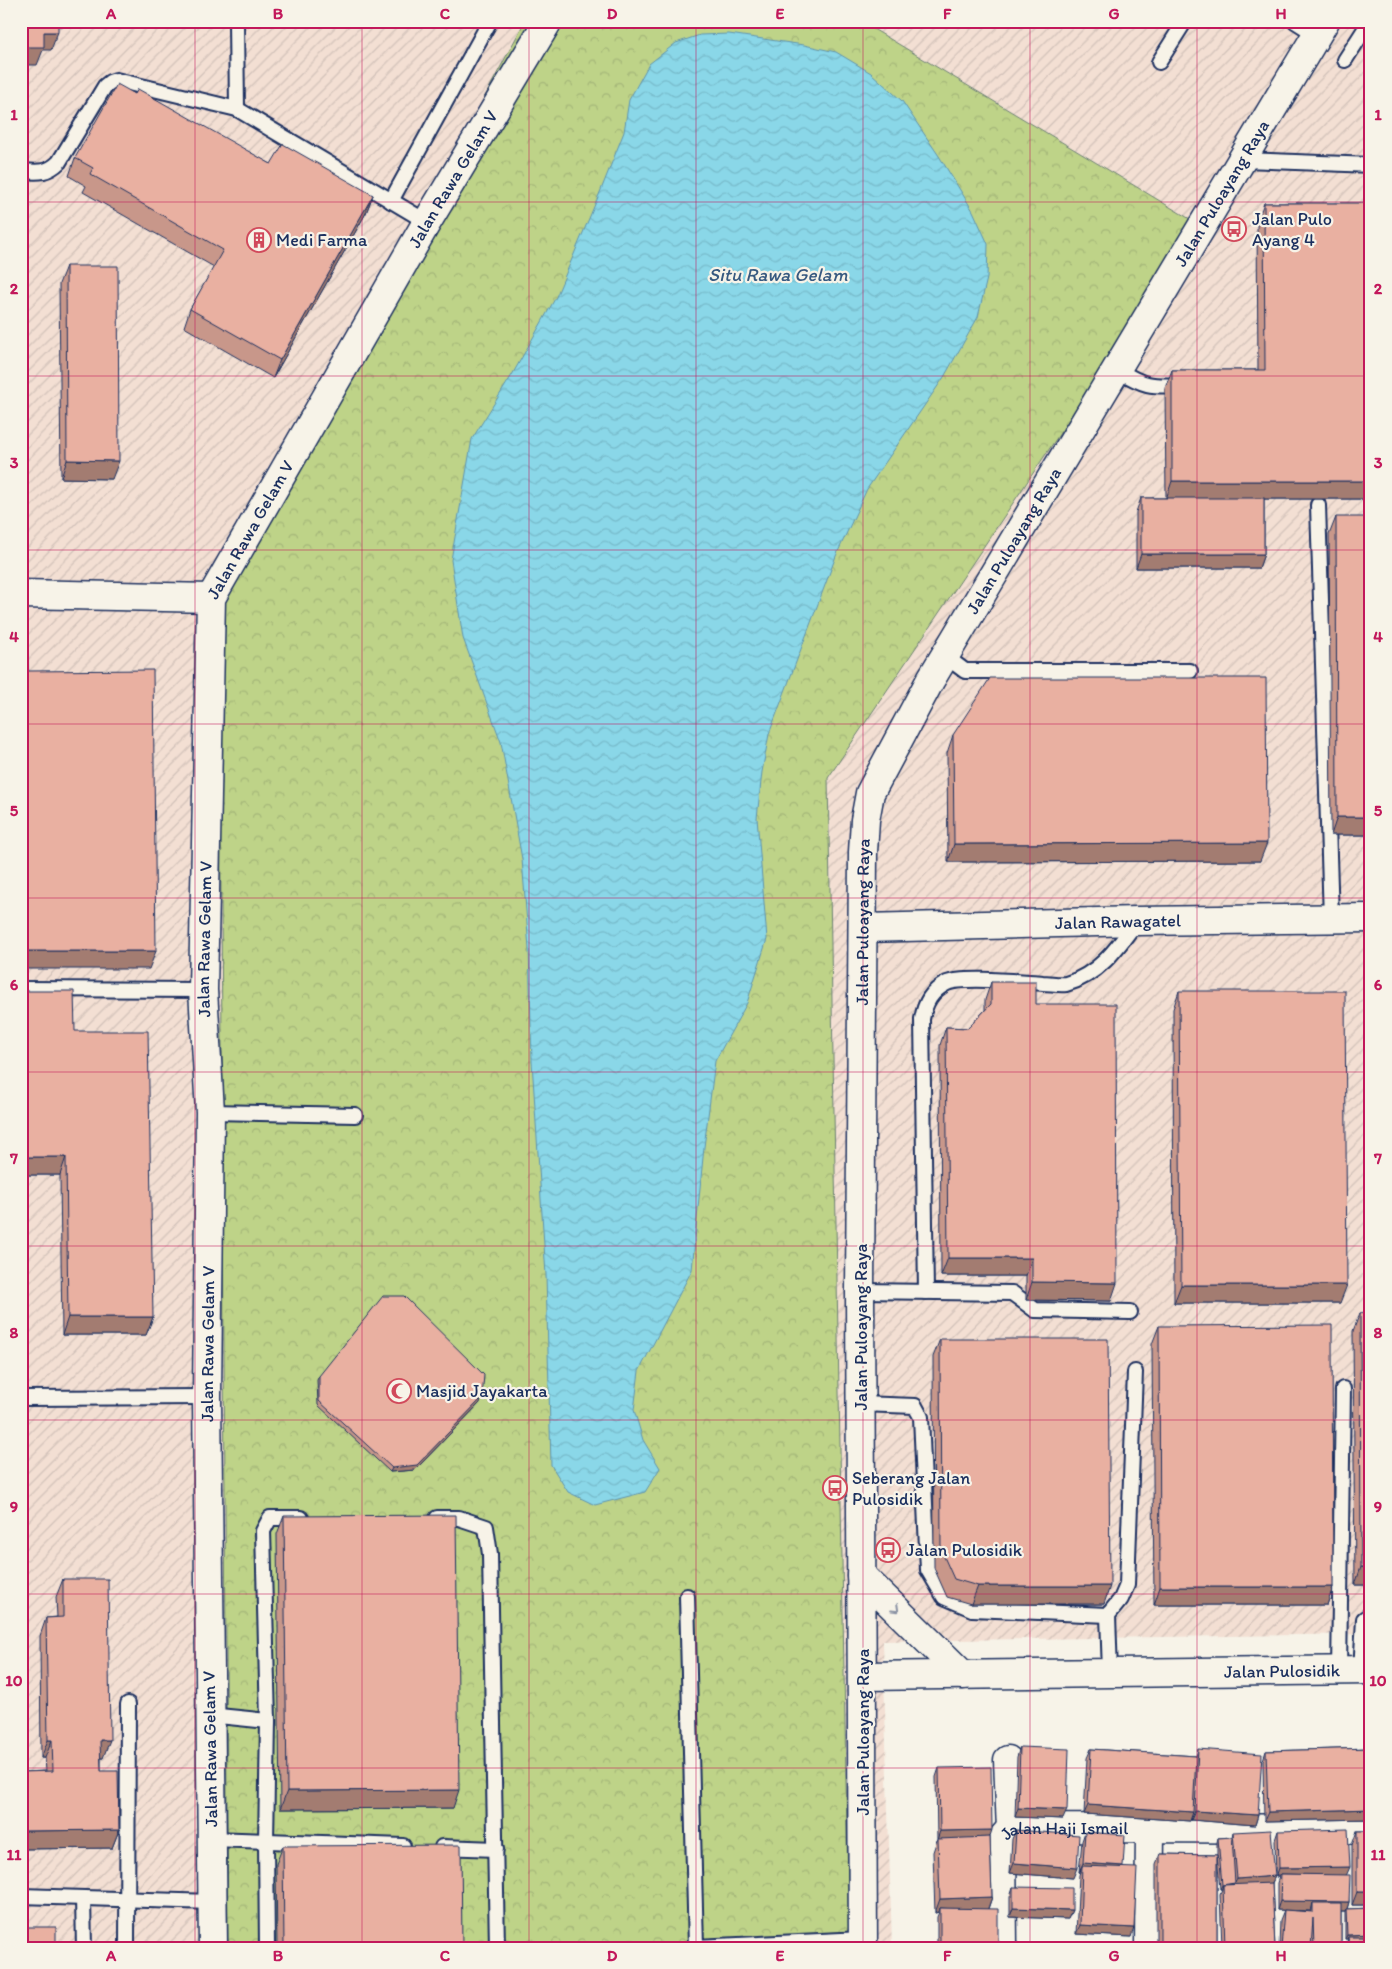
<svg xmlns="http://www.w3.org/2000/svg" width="1392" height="1969" viewBox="0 0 1392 1969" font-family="Itim,sans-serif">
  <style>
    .industrial { fill: url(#industrial-furrows) }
    .park { fill: url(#park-crowns); stroke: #6c8173 }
    .water { fill: url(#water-waves); stroke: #5e94b1 }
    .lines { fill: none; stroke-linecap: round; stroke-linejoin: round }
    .service-casing { stroke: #1b2f5e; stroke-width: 18 }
    .minor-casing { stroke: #1b2f5e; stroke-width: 31 }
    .tertiary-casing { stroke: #1b2f5e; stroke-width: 31 }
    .service { stroke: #f7f3e8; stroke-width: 14 }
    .minor { stroke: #f7f3e8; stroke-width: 28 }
    .tertiary { stroke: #f7f3e8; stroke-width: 28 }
    .wall { fill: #c8978a; stroke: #1b2f5e }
    .shaded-wall { fill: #a37b71; stroke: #1b2f5e }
    .building { fill: #e9b0a1; stroke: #1b2f5e }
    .oneway { stroke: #8991a3 }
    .grid { fill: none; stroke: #c2185b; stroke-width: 1; stroke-opacity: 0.55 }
    .labels { text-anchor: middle; stroke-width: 4.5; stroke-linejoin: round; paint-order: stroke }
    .street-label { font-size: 18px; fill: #1b2f5e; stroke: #f7f3e8 }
    .poi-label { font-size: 18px; fill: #1b2f5e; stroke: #f7f3e8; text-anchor: start }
    .water-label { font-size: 19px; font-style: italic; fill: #375980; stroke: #f7f3e8 }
    .neatline { fill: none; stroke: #c2185b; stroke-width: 2 }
    .grid-label { font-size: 16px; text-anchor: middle; font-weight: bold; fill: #c2185b }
  </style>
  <defs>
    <pattern id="industrial-furrows" width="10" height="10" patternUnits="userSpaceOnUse" patternTransform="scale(1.25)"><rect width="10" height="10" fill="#f3dfd3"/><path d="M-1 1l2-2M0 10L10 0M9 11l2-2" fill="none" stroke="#d0c0b8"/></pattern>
    <pattern id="park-crowns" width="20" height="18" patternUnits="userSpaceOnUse" patternTransform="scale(1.25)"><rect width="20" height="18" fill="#bed388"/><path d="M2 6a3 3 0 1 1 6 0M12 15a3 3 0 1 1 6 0" fill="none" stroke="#a3b578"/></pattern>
    <pattern id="water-waves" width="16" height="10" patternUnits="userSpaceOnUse" patternTransform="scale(1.25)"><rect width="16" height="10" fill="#8ad7e8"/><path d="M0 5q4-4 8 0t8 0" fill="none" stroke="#76b9c9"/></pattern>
  </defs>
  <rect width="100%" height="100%" fill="#f7f3e8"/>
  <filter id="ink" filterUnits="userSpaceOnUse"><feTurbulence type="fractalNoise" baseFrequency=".02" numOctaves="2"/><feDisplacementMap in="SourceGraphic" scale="10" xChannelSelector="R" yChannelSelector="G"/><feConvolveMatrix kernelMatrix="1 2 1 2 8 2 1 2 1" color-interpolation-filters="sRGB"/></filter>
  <g filter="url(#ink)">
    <polygon class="industrial" points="21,21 1371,21 1371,1634 883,1641 892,1948 21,1948"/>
    <polygon class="park" points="525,21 860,21 1200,225 828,778 849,1948 228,1948 219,596"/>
    <polygon class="water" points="729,34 804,45 836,52 871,73 902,101 939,156 973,211 988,244 987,278 978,317 944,377 867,489 836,556 769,734 762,772 757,818 767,939 747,1003 715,1061 704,1147 692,1270 639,1371 634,1410 643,1440 660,1468 645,1492 595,1505 568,1492 551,1465 546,1275 532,1062 529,949 522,859 501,742 463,638 451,560 472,439 512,375 556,297 601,190 624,132 629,100 649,64 676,43 700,35"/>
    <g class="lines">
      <defs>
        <g id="service">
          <polyline points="236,21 237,109"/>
          <polyline points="1295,21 1317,35"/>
          <polyline points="1345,60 1370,21"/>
          <polyline points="1159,62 1185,21"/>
          <polyline points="1243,160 1371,165"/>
          <path d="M21,171C37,172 47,174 59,162L105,86L110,82L116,80L237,109L427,222"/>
          <polyline points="391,201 490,21"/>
          <path d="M1116,369C1144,386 1150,387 1183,385"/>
          <polyline points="1318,505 1331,919"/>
          <polyline points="945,656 965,671 1190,671"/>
          <polyline points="21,989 203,990"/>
          <polyline points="210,1112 355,1115"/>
          <polyline points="860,1291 1012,1293 1035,1310 1130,1312"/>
          <path d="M926,1292L922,1019C925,1003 931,991 947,983C963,976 1023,982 1043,983C1050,983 1059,985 1066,984C1099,975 1118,947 1137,921"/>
          <polyline points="21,1398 207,1397"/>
          <polyline points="861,1404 915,1406 921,1417 928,1570 944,1597 972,1609 1108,1615"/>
          <polyline points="437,1518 459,1518 486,1527 490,1554 497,1948"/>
          <polyline points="687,1596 696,1947 863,1939"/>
          <polyline points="1339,1671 1343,1389"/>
          <polyline points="1361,1671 1364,1619 1371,1614"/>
          <polyline points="1110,1673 1108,1615 1121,1599 1127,1585 1135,1372"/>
          <polyline points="209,1715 268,1721"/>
          <polyline points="212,1839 403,1846"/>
          <polyline points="442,1847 496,1849"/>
          <polyline points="21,1896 212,1902"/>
          <polyline points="83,1898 84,1948"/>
          <polyline points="127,1948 128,1704"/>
          <polyline points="267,1948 266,1842 268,1721 263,1531 270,1518 301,1518"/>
        </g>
        <g id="minor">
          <polyline points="21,594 211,598"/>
          <path id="s1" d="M864,928L1137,921L1371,918"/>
          <path id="s2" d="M863,1676L1371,1670"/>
          <polyline points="1008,1760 1011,1829"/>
          <polyline points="1276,1828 1274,1837 1276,1948"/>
          <path id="s3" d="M213,1948L207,1397L210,1112L203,990L211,598L427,222L548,21"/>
          <path id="s4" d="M1003,1948L1002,1841C1005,1832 1010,1830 1019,1828C1136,1829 1254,1827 1371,1830"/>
          <polyline points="1149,1948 1150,1829"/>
        </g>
        <g id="tertiary">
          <polyline points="861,1575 963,1675"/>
          <path id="s5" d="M863,1948L860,1291L863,852L865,820L870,793L931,679L1325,21"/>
        </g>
      </defs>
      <use href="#service" class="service-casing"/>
      <use href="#minor" class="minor-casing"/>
      <use href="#tertiary" class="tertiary-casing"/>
      <use href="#service" class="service"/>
      <use href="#minor" class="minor"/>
      <use href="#tertiary" class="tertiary"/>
    </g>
    <g class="wall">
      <polygon points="135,94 271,164 373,195 366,213 273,378 184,327 190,309 214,267 83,192 86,186 69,176 75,158"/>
      <polygon points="1264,203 1371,203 1371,499 1264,499 1264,554 1259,568 1136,568 1136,512 1141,498 1166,498 1165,388 1172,370 1258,370 1257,221"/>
      <polygon points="66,266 112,479 61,478 59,284"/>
      <polygon points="1336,517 1371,835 1331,835 1329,535"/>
      <polygon points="953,735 1260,861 948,862 947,753"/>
      <polygon points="991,982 1036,1004 1111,1301 1026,1300 1026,1276 941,1276 940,1045 946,1027 968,1028 985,1010 985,1000"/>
      <polygon points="21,991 75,1031 153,1317 146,1335 62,1335 60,1175 21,1175"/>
      <polygon points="1179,991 1340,1303 1174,1303 1173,1009"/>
      <polygon points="1360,1313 1371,1313 1371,1585 1355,1585 1353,1331"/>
      <polygon points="1159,1326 1333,1587 1327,1605 1154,1605 1152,1344"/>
      <polygon points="940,1339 1104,1604 971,1604 947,1597 934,1568 933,1357"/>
      <polygon points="319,1376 480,1403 415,1470 390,1472 318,1405 317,1380"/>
      <polygon points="284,1516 453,1808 280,1809 277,1534"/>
      <polygon points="63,1579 103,1758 101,1758 101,1771 119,1830 112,1848 21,1849 21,1772 46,1771 45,1758 41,1758 40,1636 46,1618 57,1617 56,1597"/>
      <polygon points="1020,1747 1063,1819 1015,1817 1017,1757"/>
      <polygon points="1371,1748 1371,1819 1264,1821 1263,1760 1266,1751"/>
      <polygon points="1091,1749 1196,1756 1198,1749 1258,1815 1255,1825 1191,1820 1191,1818 1190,1821 1084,1814 1087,1758"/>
      <polygon points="939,1768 990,1837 992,1897 988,1909 998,1948 937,1948 937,1917 939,1912 935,1913 933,1852 937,1840 936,1777"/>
      <polygon points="1016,1830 1073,1878 1010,1873 1012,1839"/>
      <polygon points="1278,1831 1347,1875 1349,1902 1347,1909 1371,1908 1371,1948 1367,1948 1367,1942 1368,1939 1364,1939 1365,1948 1345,1948 1348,1939 1345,1939 1345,1912 1341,1912 1341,1948 1279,1948 1280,1920 1284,1910 1310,1912 1311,1911 1277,1910 1277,1883 1279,1877 1276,1877 1275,1840"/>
      <polygon points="1357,1831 1371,1831 1371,1905 1352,1905 1352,1845"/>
      <polygon points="1085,1832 1123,1866 1122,1868 1131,1937 1076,1934 1079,1875 1080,1872 1079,1872 1082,1841"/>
      <polygon points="1233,1832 1275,1876 1272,1883 1275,1948 1222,1948 1220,1894 1222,1889 1220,1889 1217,1855 1217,1948 1156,1948 1156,1864 1160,1854 1217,1855 1217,1842 1218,1838 1232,1837"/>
      <polygon points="283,1846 462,1948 277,1948 276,1864"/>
      <polygon points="1013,1887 1072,1910 1068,1919 1010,1917 1010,1896"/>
    </g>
    <g class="shaded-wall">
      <polygon points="53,21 66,21 65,26 51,26"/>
      <polygon points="44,32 58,32 51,50 43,50 37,65 21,65 21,47"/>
      <polygon points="373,195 366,213 273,378 280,360"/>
      <polygon points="67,460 119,461 112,479 61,478"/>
      <polygon points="1172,481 1371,481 1371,499 1166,499"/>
      <polygon points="1141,554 1264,554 1259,568 1136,568"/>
      <polygon points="1337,817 1371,817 1371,835 1331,835"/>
      <polygon points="1267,843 1260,861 948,862 954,844"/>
      <polygon points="21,951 156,951 149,969 21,969"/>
      <polygon points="21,1157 66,1157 60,1175 21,1175"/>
      <polygon points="948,1258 1032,1258 1026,1276 941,1276"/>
      <polygon points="1032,1282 1117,1283 1111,1301 1026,1300"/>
      <polygon points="1181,1285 1347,1285 1340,1303 1174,1303"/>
      <polygon points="68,1317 153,1317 146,1335 62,1335"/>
      <polygon points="482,1398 480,1403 415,1470 390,1472 392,1468"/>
      <polygon points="1361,1567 1371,1567 1371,1585 1355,1585"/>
      <polygon points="978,1586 1110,1586 1104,1604 971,1604"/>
      <polygon points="1160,1587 1333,1587 1327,1605 1154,1605"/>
      <polygon points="48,1740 52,1740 45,1758 41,1758"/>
      <polygon points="100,1740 110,1740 103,1758 94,1758"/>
      <polygon points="459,1790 453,1808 280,1809 287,1791"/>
      <polygon points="1088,1805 1193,1812 1190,1821 1084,1814"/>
      <polygon points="1018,1808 1067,1810 1063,1819 1015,1817"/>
      <polygon points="1371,1809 1371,1819 1264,1821 1268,1812"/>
      <polygon points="1195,1811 1258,1815 1255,1825 1191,1820"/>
      <polygon points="119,1830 112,1848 21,1849 21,1831"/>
      <polygon points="992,1830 989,1839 937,1840 940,1831"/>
      <polygon points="1014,1863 1077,1868 1073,1878 1010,1873"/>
      <polygon points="1083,1863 1123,1866 1119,1875 1082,1866 1080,1872 1079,1872"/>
      <polygon points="1350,1867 1346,1876 1281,1874 1279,1877 1276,1877 1279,1868"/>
      <polygon points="1275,1876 1271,1885 1223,1885 1222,1889 1220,1889 1222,1885 1235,1883 1237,1879"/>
      <polygon points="1357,1892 1371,1892 1371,1905 1352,1905"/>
      <polygon points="992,1897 987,1911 940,1908 939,1912 935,1913 940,1899"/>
      <polygon points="1280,1901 1349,1902 1346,1912 1346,1909 1345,1912 1313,1911 1313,1903 1311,1911 1277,1910"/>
      <polygon points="1013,1908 1072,1910 1068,1919 1010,1917"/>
      <polygon points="1080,1925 1134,1928 1131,1937 1076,1934"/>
      <polygon points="1371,1934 1371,1939 1348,1939 1348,1937 1348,1939 1345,1939 1347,1935"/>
    </g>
    <g class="building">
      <polygon points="21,21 58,21 58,32 44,32 44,47 21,47"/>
      <polygon points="117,84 135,94 138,89 271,164 283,144 373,195 280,360 190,309 223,250 90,174 93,168 75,158"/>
      <polygon points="1264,203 1371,203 1371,481 1172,481 1172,370 1265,370"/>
      <polygon points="66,266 118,266 119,461 67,460"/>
      <rect x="1141" y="498" width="123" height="56"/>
      <polygon points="1336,517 1371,517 1371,817 1337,817"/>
      <polygon points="21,622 27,622 28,671 153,670 156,951 21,951"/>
      <polygon points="990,678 1266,678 1267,843 954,844 953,735"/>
      <polygon points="991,982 1036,982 1036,1004 1116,1004 1117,1283 1032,1282 1032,1258 948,1258 946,1027 968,1028 991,1004"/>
      <polygon points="21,991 74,991 75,1031 148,1031 153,1317 68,1317 66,1157 21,1157"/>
      <polygon points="1179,991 1345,991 1347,1285 1181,1285"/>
      <polygon points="383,1296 404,1296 484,1375 482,1398 417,1465 392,1468 319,1401 319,1376"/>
      <polygon points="1360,1313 1371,1313 1371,1567 1361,1567"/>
      <polygon points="1332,1325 1333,1587 1160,1587 1159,1326"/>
      <polygon points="940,1339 1108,1339 1110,1586 978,1586 954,1579 941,1550"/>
      <polygon points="456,1515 459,1790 287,1791 284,1516"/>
      <polygon points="63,1579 108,1579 110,1740 100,1740 101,1771 118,1771 119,1830 21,1831 21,1772 53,1771 52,1740 48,1740 46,1618 63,1617"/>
      <polygon points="1020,1747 1069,1749 1067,1810 1018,1808"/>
      <polygon points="1371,1748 1371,1809 1268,1812 1266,1751"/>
      <polygon points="1091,1749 1196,1756 1193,1812 1088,1805"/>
      <polygon points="1198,1749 1262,1754 1258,1815 1195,1811"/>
      <polygon points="991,1767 992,1830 940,1831 939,1768"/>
      <polygon points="1348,1829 1350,1867 1279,1868 1278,1831"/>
      <polygon points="1016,1830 1079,1835 1077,1868 1014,1863"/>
      <polygon points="1271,1830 1275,1876 1237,1879 1233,1832"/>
      <rect x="1357" y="1831" width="14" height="61"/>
      <polygon points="1085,1832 1125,1835 1123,1866 1083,1863"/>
      <polygon points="990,1837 992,1897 940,1899 938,1839"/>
      <polygon points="1232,1837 1235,1883 1222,1885 1218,1838"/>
      <polygon points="461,1845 462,1948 284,1948 283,1846"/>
      <polygon points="1160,1854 1217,1855 1217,1948 1160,1948"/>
      <polygon points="1082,1866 1137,1868 1134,1928 1080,1925"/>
      <polygon points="1281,1874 1350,1875 1349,1902 1280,1901"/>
      <polygon points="1272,1883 1275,1948 1225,1948 1223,1885"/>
      <polygon points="1013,1887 1072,1888 1072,1910 1013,1908"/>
      <polygon points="1313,1903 1341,1903 1341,1948 1314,1948 1313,1918 1311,1948 1281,1948 1284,1910 1313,1912"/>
      <polygon points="940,1908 998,1909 998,1948 940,1948"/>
      <polygon points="1371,1908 1371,1934 1347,1935 1346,1909"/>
      <rect x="21" y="1927" width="35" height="21"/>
      <polygon points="1348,1937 1364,1937 1365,1948 1349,1948"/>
      <polygon points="1369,1938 1371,1938 1371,1948 1368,1948"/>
    </g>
    <defs><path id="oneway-chevron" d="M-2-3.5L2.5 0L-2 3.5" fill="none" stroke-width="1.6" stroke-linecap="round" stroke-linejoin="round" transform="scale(1.25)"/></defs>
    <use class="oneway" href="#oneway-chevron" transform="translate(896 1609) rotate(44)"/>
  </g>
  <path class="grid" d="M195,21V1948M362,21V1948M529,21V1948M696,21V1948M863,21V1948M1030,21V1948M1197,21V1948M21,202H1371M21,376H1371M21,550H1371M21,724H1371M21,898H1371M21,1072H1371M21,1246H1371M21,1420H1371M21,1594H1371M21,1768H1371"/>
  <defs>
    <symbol id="bus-ring" viewBox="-11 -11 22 22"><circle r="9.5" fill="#f7f3e8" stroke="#d1495b" stroke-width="1.5"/><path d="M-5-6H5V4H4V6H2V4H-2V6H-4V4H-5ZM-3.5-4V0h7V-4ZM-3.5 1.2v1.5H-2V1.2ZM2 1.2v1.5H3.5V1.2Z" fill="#d1495b"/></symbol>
    <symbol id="building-ring" viewBox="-11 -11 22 22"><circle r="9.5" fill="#f7f3e8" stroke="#d1495b" stroke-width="1.5"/><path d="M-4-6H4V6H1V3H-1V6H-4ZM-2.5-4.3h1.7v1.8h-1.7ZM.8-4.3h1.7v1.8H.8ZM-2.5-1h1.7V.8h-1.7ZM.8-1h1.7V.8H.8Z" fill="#d1495b"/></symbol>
    <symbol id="mosque-ring" viewBox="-11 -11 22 22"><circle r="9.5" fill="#f7f3e8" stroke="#d1495b" stroke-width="1.5"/><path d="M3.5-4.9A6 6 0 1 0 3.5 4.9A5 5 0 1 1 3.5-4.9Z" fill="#d1495b"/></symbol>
  </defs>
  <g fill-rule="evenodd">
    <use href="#bus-ring" x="1220" y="215" width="28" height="28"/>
    <use href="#building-ring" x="245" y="226" width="28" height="28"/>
    <use href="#mosque-ring" x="385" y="1377" width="28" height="28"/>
    <use href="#bus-ring" x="821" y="1474" width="28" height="28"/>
    <use href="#bus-ring" x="874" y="1536" width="28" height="28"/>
  </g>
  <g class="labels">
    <g class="street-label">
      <text dy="6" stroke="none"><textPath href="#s3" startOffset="1834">Jalan Rawa Gelam V</textPath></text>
      <text dy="6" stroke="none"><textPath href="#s5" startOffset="1851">Jalan Puloayang Raya</textPath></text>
      <text dy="6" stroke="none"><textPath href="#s3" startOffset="1429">Jalan Rawa Gelam V</textPath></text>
      <text dy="6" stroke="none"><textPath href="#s5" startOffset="1446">Jalan Puloayang Raya</textPath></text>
      <text dy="6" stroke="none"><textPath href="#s5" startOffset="1026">Jalan Puloayang Raya</textPath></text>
      <text dy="6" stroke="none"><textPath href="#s1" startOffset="254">Jalan Rawagatel</textPath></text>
      <text dy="6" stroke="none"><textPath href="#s3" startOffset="1009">Jalan Rawa Gelam V</textPath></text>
      <text transform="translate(861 1327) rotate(-90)" y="6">Jalan Puloayang Raya</text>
      <text dy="6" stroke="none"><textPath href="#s3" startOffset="604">Jalan Rawa Gelam V</textPath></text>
      <text dy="6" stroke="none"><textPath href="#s2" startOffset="419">Jalan Pulosidik</textPath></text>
      <text transform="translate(863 1732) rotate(-90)" y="6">Jalan Puloayang Raya</text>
      <text transform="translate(210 1749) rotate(-91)" y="6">Jalan Rawa Gelam V</text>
      <text dy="6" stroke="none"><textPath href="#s4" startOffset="175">Jalan Haji Ismail</textPath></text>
    </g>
    <g class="poi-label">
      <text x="1252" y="225">Jalan Pulo<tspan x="1252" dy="21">Ayang 4</tspan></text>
      <text x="276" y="246">Medi Farma</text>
      <text x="416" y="1397">Masjid Jayakarta</text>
      <text x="852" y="1484">Seberang Jalan<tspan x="852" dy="21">Pulosidik</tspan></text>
      <text x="906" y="1556">Jalan Pulosidik</text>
    </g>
    <g class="water-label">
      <text x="778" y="281">Situ Rawa Gelam</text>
    </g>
  </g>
  <rect width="1392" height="1969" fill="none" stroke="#f7f3e8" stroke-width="55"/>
  <rect x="28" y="28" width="1336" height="1914" class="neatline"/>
  <g class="grid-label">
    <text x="111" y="19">A</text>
    <text x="278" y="19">B</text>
    <text x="445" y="19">C</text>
    <text x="612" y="19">D</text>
    <text x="780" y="19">E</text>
    <text x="947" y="19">F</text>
    <text x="1114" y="19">G</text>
    <text x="1281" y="19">H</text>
    <text x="14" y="120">1</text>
    <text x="1378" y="120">1</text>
    <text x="14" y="294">2</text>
    <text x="1378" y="294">2</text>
    <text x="14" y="468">3</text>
    <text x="1378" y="468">3</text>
    <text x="14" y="642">4</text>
    <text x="1378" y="642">4</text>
    <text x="14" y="816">5</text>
    <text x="1378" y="816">5</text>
    <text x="14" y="990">6</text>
    <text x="1378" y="990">6</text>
    <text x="14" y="1164">7</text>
    <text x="1378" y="1164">7</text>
    <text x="14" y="1338">8</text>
    <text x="1378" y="1338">8</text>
    <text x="14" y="1512">9</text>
    <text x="1378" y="1512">9</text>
    <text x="14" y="1686">10</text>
    <text x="1378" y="1686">10</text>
    <text x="14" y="1860">11</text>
    <text x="1378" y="1860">11</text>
    <text x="111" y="1961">A</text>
    <text x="278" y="1961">B</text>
    <text x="445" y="1961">C</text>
    <text x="612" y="1961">D</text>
    <text x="780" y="1961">E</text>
    <text x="947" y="1961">F</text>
    <text x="1114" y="1961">G</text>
    <text x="1281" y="1961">H</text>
  </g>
</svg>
